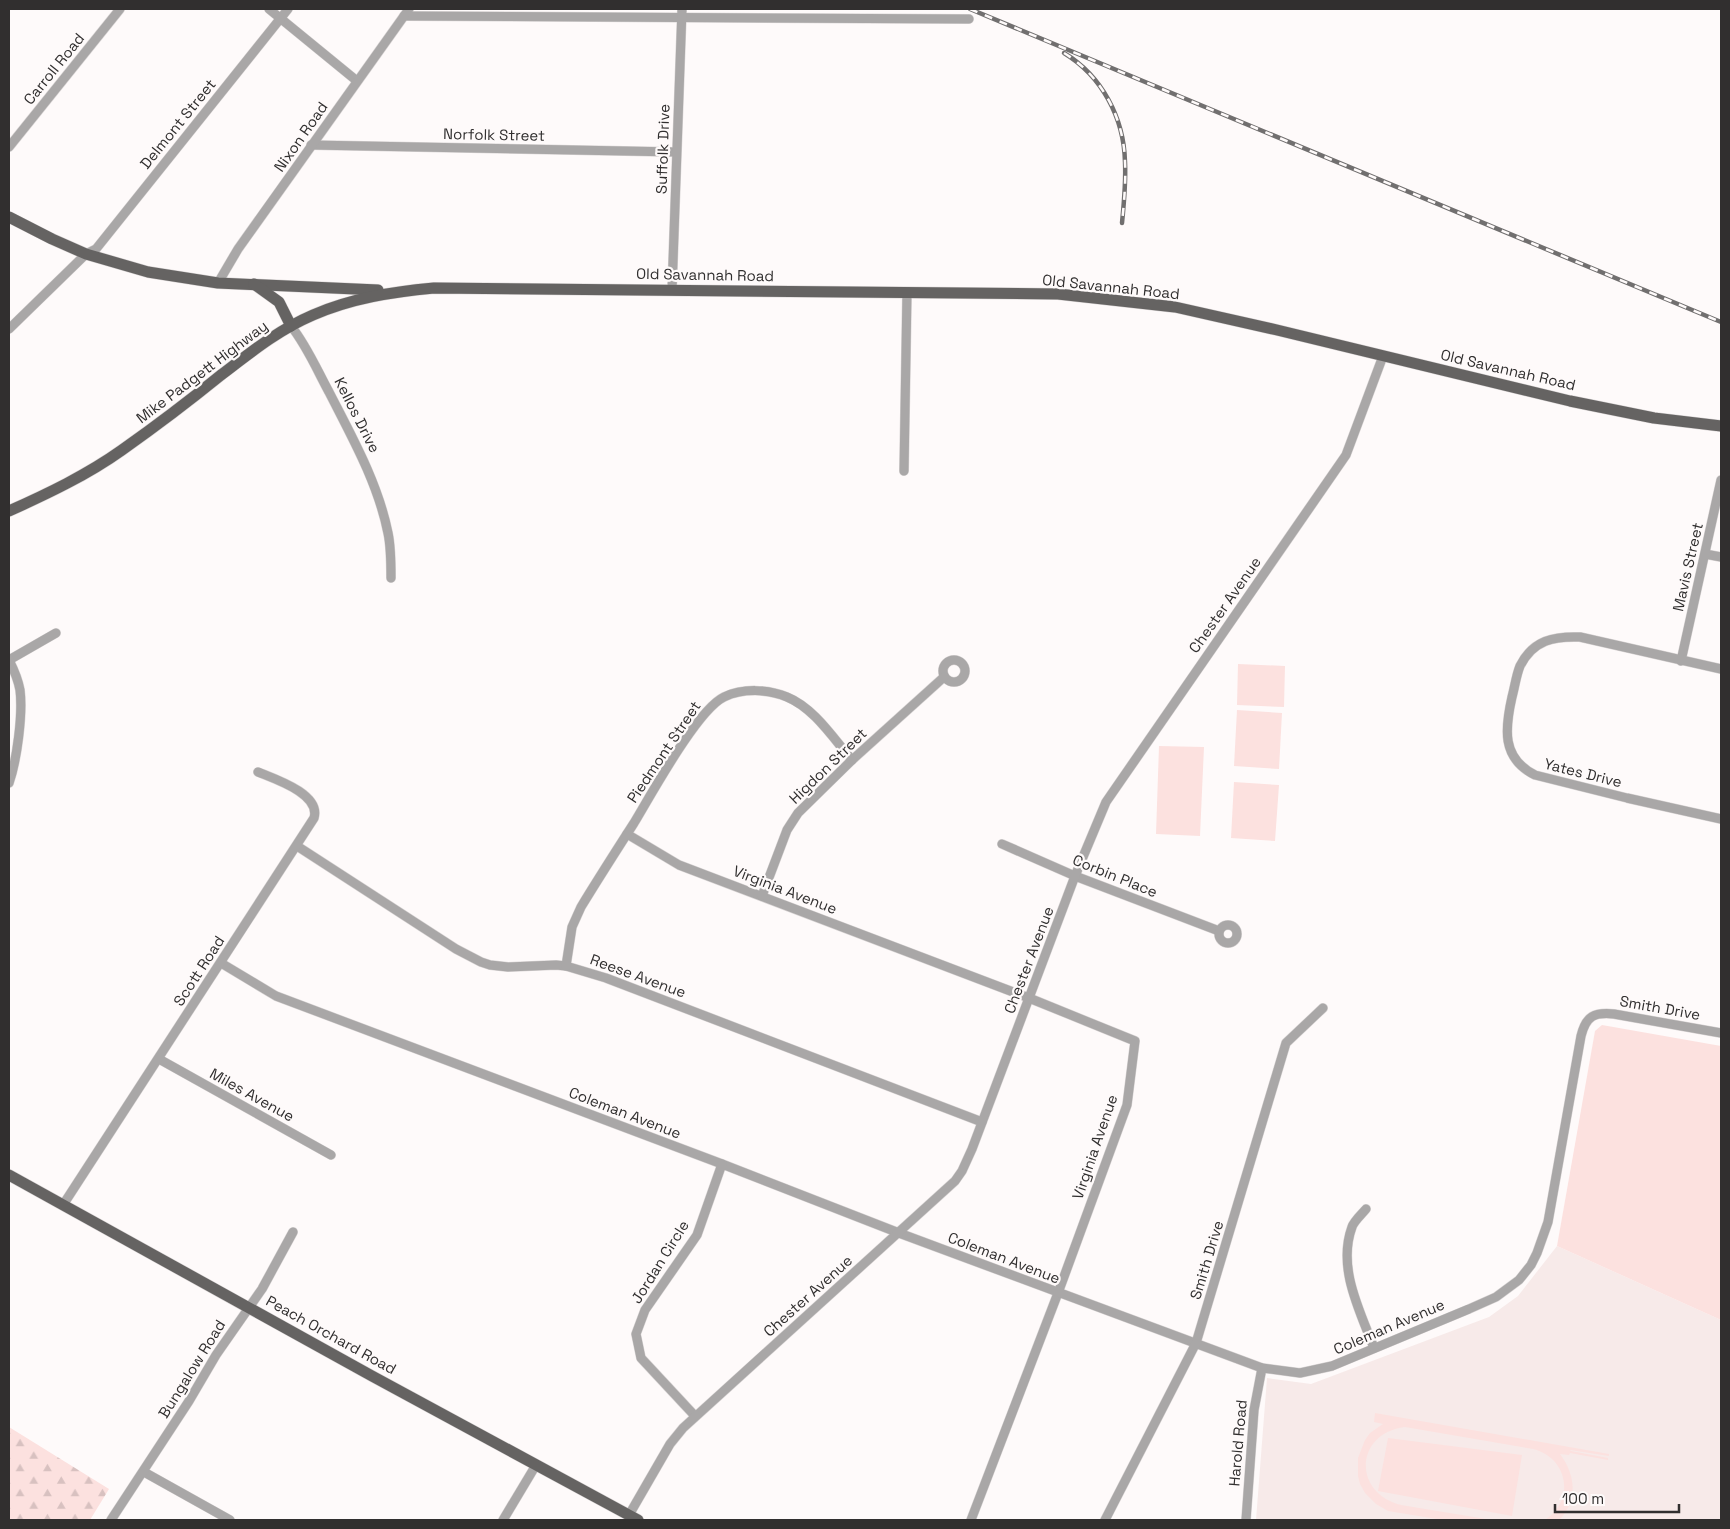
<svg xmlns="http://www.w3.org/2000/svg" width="1730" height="1529" viewBox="0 0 1730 1529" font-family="'Space Grotesk',sans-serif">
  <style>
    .built { fill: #f7eae9 }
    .green { fill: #fce1df }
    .forest { fill: url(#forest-firs) }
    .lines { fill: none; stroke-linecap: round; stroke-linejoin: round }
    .minor-casing { stroke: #d9d5d5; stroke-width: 10 }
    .major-casing { stroke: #d9d5d5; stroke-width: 12 }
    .minor { stroke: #a9a7a7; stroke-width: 9 }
    .major { stroke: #656362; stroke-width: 11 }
    .rail-casing { stroke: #716f6f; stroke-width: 4.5 }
    .rail { stroke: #fefafa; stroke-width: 2.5; stroke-dasharray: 8; stroke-linecap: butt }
    .labels { text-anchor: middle; stroke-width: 4.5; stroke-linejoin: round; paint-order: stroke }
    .street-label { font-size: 15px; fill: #312f2f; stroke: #fefafa }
  </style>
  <defs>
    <pattern id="forest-firs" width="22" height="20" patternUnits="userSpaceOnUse" patternTransform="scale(1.25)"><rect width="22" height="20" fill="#fce1df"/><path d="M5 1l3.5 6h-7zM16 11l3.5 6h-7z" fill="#d8c1c0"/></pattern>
  </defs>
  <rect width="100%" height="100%" fill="#fefafa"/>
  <polygon class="built" points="1557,1246 1721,1320 1721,1520 1256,1520 1267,1378 1311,1384 1489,1317 1518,1296"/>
  <g class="green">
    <polygon points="1238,664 1285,666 1284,707 1237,705"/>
    <polygon points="1237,710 1282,713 1279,769 1234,766"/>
    <polygon points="1159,746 1204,747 1200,836 1156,834"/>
    <polygon points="1234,782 1279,785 1275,841 1231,838"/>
    <polygon points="1602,1025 1721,1046 1721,1320 1557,1246 1595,1031"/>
    <path d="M1375,1413L1609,1454V1456L1570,1450L1571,1451L1608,1458V1460L1570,1453L1569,1455L1560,1454C1575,1474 1579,1500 1559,1520H1545C1575,1501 1569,1458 1533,1449L1405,1427C1355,1433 1352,1493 1401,1505L1492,1520H1443L1388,1511L1376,1504L1365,1493L1360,1484L1358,1476V1458L1365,1440L1370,1433L1383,1424L1374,1422Z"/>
    <polygon points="1388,1438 1522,1455 1512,1516 1378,1491"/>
  </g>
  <polygon class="forest" points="9,1427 109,1489 90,1520 9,1520"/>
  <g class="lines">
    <defs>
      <g id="minor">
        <polyline points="269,9 357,81"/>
        <polyline points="404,16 969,19"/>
        <polyline points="311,145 676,152"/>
        <polyline points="9,147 120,9"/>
        <polyline points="218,283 238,249 409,9"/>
        <polyline points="672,290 682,9"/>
        <path d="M291,326C307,346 317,370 329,392C352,437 378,483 388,533C391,547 391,563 391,578"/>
        <polyline points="9,329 86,254 96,249 288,9"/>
        <polyline points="904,471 907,292"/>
        <polyline points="1705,554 1721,557"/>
        <polyline points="9,660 56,633"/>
        <circle cx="954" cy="671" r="11"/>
        <polyline points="1681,661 1721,480"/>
        <path d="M1721,669L1580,637C1554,636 1533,640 1520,666C1516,676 1515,686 1512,697C1505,728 1501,758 1535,775L1627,798L1721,819"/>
        <path d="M9,783C17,760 23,714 20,690C18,679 14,670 9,660"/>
        <polyline points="627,834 679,865 1029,998 1135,1041 1127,1105 1058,1293 971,1520"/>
        <polyline points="1002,844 1075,876 1219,931"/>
        <polyline points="297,846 456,949 481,962 490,965 508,967 556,965 566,966 606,978 982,1122"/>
        <polyline points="762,896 787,830 798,813 852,760 944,677"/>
        <circle cx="1228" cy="934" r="9"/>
        <path d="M221,963L276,996L722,1164L899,1233L1262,1368L1300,1373L1332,1366L1469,1309L1496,1297L1519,1280L1531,1265L1537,1253L1548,1222L1581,1036C1586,1016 1594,1012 1614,1014L1721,1033"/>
        <path d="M566,966L572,927L581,907C598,879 616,851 634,823C651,795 697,710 724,697C743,688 768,689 787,697C814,708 833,738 852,760"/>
        <polyline points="159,1059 331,1155"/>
        <path d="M63,1205L314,818C321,794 275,779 258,772"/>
        <path d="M1366,1209C1362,1214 1354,1221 1352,1227C1337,1268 1360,1311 1374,1348"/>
        <polyline points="695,1416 641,1358 636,1334 645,1310 697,1235 722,1164"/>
        <polyline points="144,1472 230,1520"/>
        <polyline points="629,1515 670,1444 683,1428 955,1181 962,1171 972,1149 1075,876 1106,802 1346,455 1383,356"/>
        <polyline points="111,1520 189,1401 216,1355 262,1289 293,1232"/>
        <polyline points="503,1520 536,1465"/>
        <polyline points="1105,1520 1196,1343 1286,1043 1323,1008"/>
        <polyline points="1246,1520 1254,1410 1262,1368"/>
      </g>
      <g id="major">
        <polyline points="9,217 52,239 86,254 148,272 218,283 378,290"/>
        <polyline points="254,284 279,302 291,326"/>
        <path d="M9,511C47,494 87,475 122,450C156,426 189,401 221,375C250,353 278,330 313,315C352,298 392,292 434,288L1058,294L1175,307L1277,330L1570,401L1654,418L1721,426"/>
        <polyline points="9,1175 372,1376 638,1520"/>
      </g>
    </defs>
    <use href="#minor" class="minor-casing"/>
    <use href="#major" class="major-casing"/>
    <use href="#minor" class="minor"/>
    <use href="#major" class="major"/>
    <defs>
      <g id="rail">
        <polyline points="970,9 1721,322"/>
        <path d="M1064,53C1102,76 1124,118 1125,162C1126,182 1124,203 1122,223"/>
      </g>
    </defs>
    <use href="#rail" class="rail-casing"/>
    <use href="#rail" class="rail"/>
  </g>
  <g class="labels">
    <g class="street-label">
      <text transform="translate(54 69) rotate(-51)" y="5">Carroll Road</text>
      <text transform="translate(178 124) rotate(-51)" y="5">Delmont Street</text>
      <text transform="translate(494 135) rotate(1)" y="5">Norfolk Street</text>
      <text transform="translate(301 137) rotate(-55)" y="5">Nixon Road</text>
      <text transform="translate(663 149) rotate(-88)" y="5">Suffolk Drive</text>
      <text transform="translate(705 275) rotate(1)" y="5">Old Savannah Road</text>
      <text transform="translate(1111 287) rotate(6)" y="5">Old Savannah Road</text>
      <text transform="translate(1508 370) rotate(13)" y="5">Old Savannah Road</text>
      <text transform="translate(202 372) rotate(-37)" y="5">Mike Padgett Highway</text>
      <text transform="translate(357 415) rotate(63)" y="5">Kellos Drive</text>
      <text transform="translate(1688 567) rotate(-77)" y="5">Mavis Street</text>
      <text transform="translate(1225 605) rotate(-55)" y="5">Chester Avenue</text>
      <text transform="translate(664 752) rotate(-56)" y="5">Piedmont Street</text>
      <text transform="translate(828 766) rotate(-44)" y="5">Higdon Street</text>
      <text transform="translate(1583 773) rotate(14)" y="5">Yates Drive</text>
      <text transform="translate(1115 876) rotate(22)" y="5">Corbin Place</text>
      <text transform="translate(785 890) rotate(21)" y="5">Virginia Avenue</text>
      <text transform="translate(1029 960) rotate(-69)" y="5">Chester Avenue</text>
      <text transform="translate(199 971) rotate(-57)" y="5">Scott Road</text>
      <text transform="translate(638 976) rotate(20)" y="5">Reese Avenue</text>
      <text transform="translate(1660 1008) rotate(10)" y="5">Smith Drive</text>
      <text transform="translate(252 1095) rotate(29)" y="5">Miles Avenue</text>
      <text transform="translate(625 1113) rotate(21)" y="5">Coleman Avenue</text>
      <text transform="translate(1095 1147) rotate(-71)" y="5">Virginia Avenue</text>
      <text transform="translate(1004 1258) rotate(21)" y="5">Coleman Avenue</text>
      <text transform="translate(1207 1260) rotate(-73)" y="5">Smith Drive</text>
      <text transform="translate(660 1262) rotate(-58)" y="5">Jordan Circle</text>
      <text transform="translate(808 1296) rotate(-42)" y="5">Chester Avenue</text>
      <text transform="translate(1389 1327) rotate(-23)" y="5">Coleman Avenue</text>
      <text transform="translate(331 1335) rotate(29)" y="5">Peach Orchard Road</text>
      <text transform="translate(192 1369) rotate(-58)" y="5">Bungalow Road</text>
      <text transform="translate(1238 1443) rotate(-85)" y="5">Harold Road</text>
    </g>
  </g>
  <rect width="1730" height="1529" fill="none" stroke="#312f2f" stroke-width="20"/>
  <path d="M1555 1504v8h124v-8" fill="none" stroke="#312f2f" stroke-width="2.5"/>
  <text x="1562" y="1504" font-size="15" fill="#312f2f" stroke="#fefafa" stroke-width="4" paint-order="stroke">100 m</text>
</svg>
